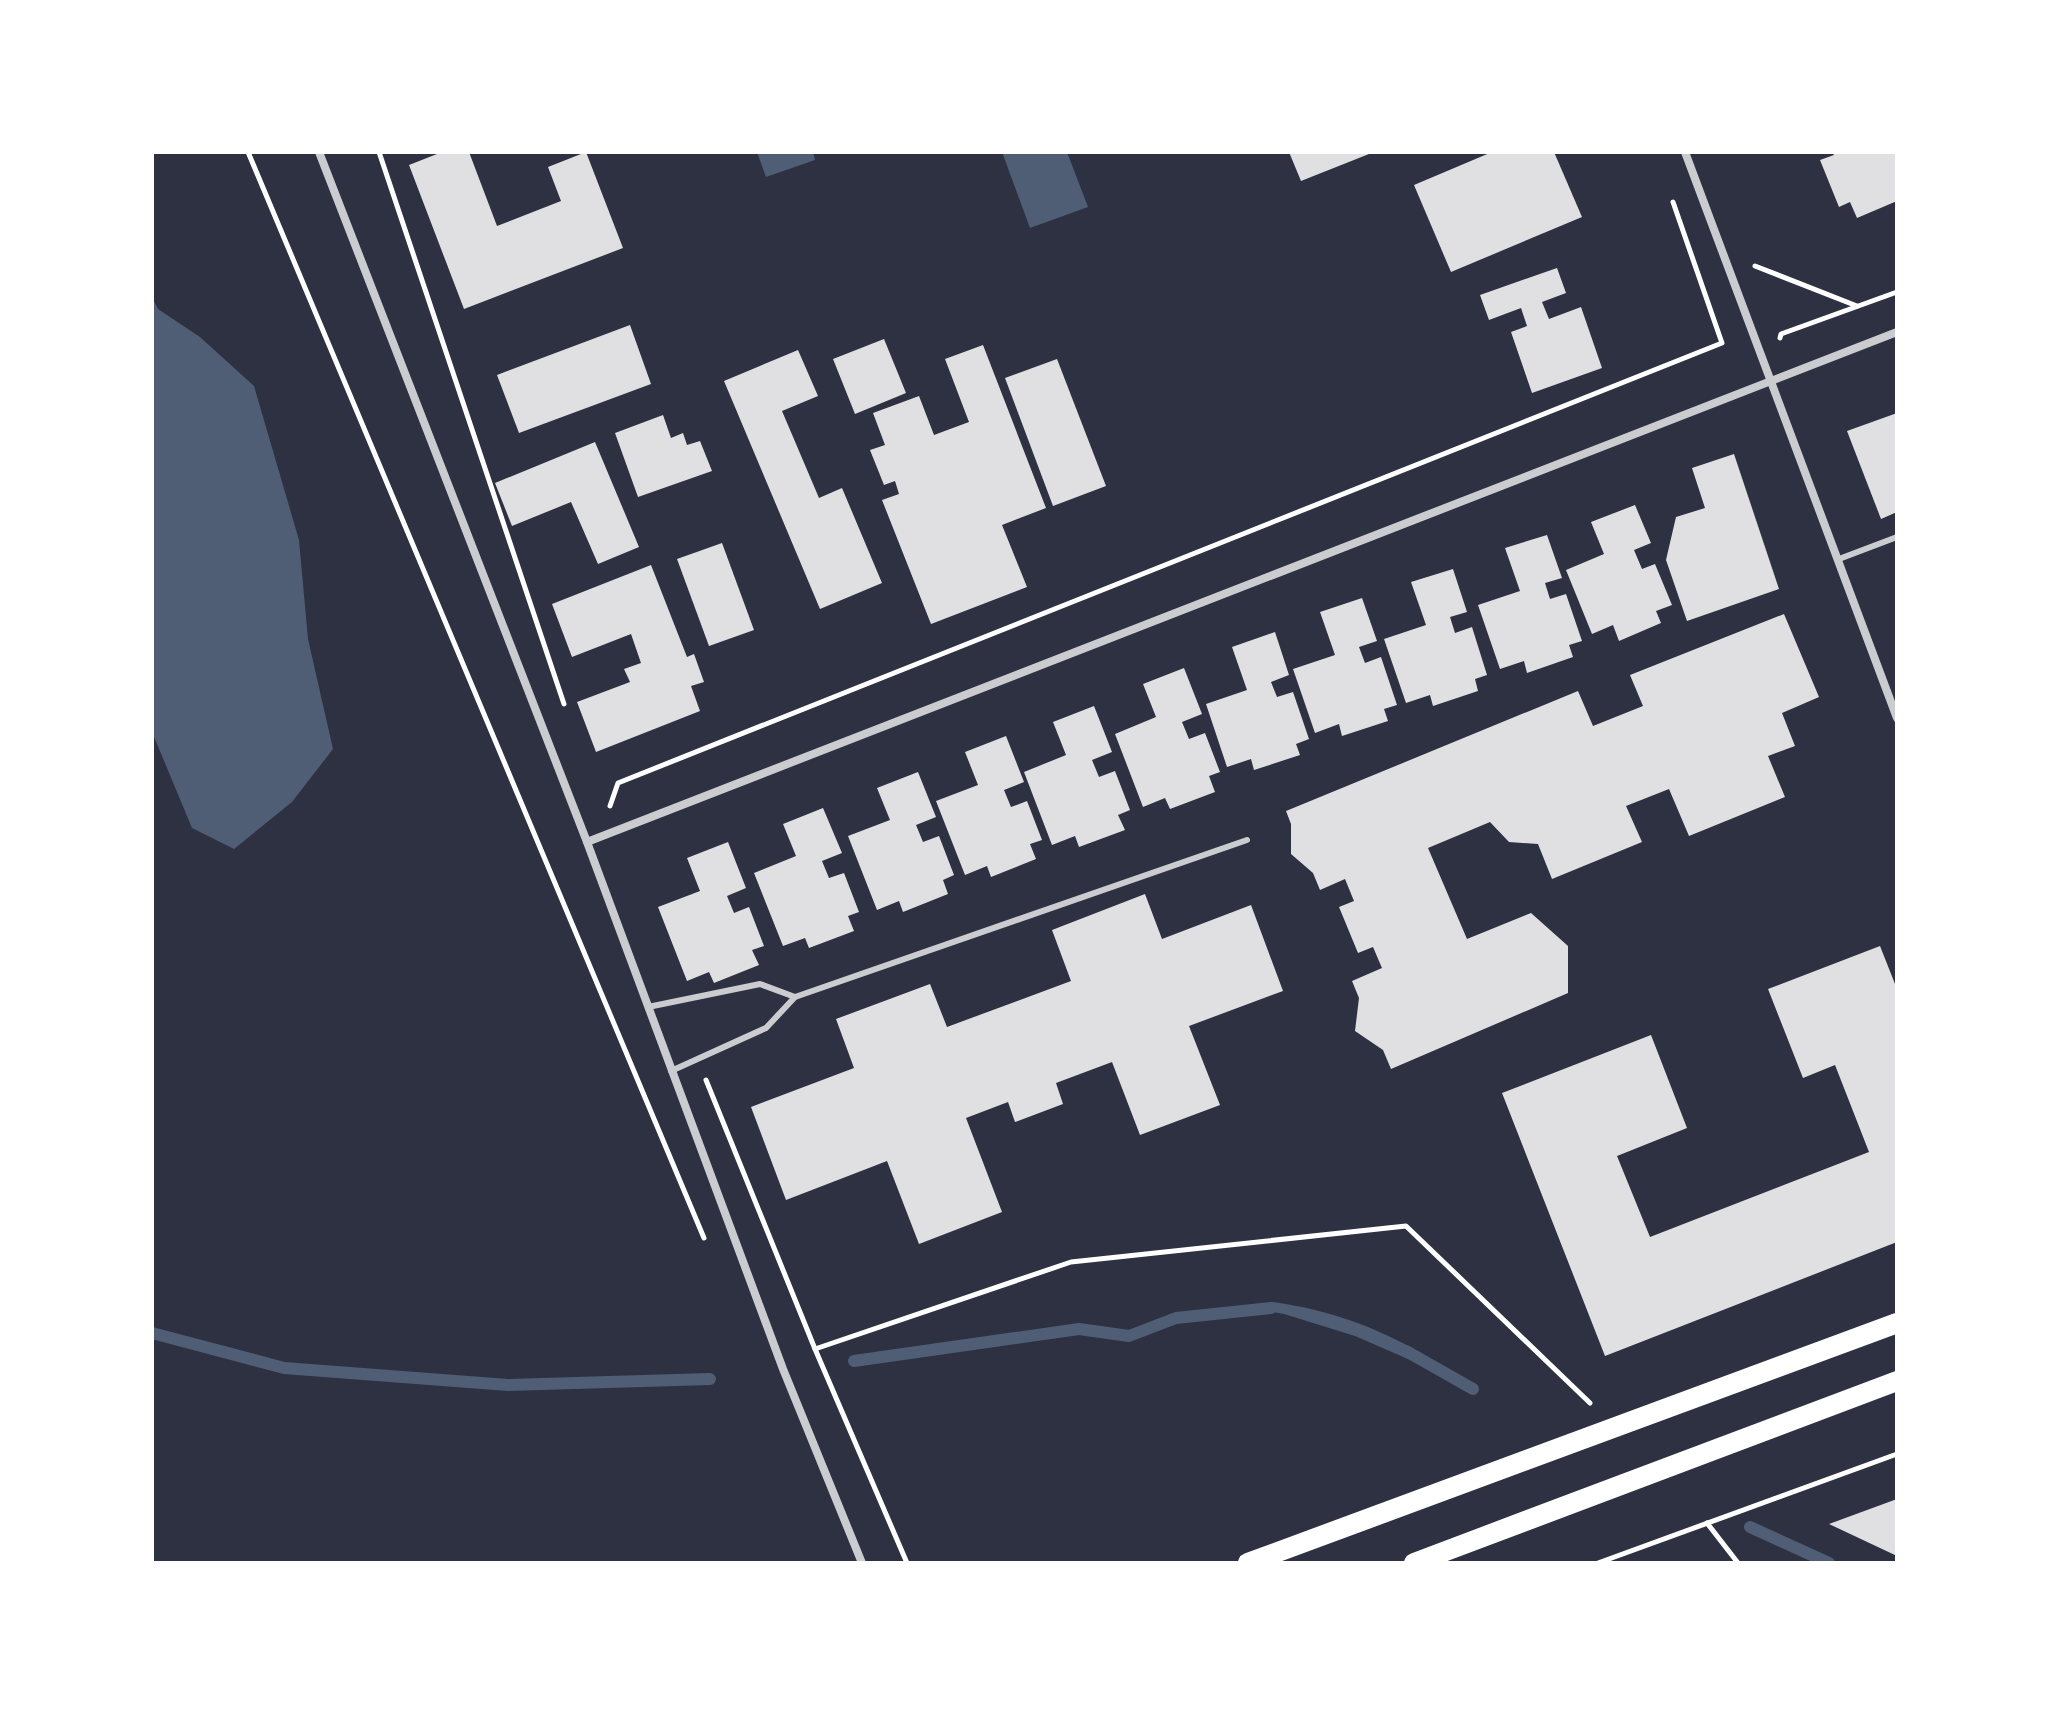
<svg xmlns="http://www.w3.org/2000/svg" width="2049" height="1715" viewBox="0 0 2049 1715" font-family="'Open Sans',sans-serif">
  <style>
    .water { fill: #4f5d75 }
    .lines { fill: none; stroke-linecap: round; stroke-linejoin: round }
    .stream { stroke: #4f5d75; stroke-width: 12 }
    .building { fill: #e0e0e3 }
    .path { stroke: #fff; stroke-width: 5 }
    .service { stroke: #caccd0; stroke-width: 6 }
    .minor { stroke: #caccd0; stroke-width: 8 }
    .primary { stroke: #fff; stroke-width: 20 }
  </style>
  <rect width="100%" height="100%" fill="#2d3142"/>
  <g class="water">
    <polygon points="757,152 813,152 815,160 766,177"/>
    <polygon points="1002,152 1067,152 1088,207 1030,228"/>
    <polygon points="152,297 158,309 200,337 254,386 299,540 308,639 333,749 292,802 234,849 192,828 152,732"/>
    <path d="M1273,1302C1329,1310 1374,1326 1423,1354L1417,1363L1355,1336L1284,1314L1256,1309L1257,1305Z"/>
  </g>
  <g class="lines">
    <g class="stream">
      <polyline points="152,1333 284,1368 508,1385 710,1379"/>
      <polyline points="1406,1351 1473,1389"/>
      <polyline points="854,1361 1079,1329 1129,1336 1176,1318 1271,1308"/>
      <polyline points="1750,1527 1829,1563"/>
    </g>
  </g>
  <g class="building">
    <polygon points="442,152 469,152 497,226 561,201 548,167 586,152 623,248 464,309 409,165"/>
    <polygon points="1289,152 1374,152 1301,181"/>
    <polygon points="1492,152 1554,152 1582,217 1451,272 1414,185"/>
    <polygon points="1832,152 1897,152 1897,201 1857,218 1850,202 1839,207 1820,160 1834,155"/>
    <polygon points="1557,268 1566,293 1542,302 1549,319 1581,307 1602,368 1532,393 1511,332 1527,326 1521,308 1489,320 1480,295"/>
    <polygon points="630,325 651,384 519,433 497,375"/>
    <polygon points="884,339 906,393 855,414 833,359"/>
    <polygon points="983,345 1046,508 1002,525 1027,587 931,624 882,500 899,494 895,481 884,485 870,450 885,445 873,413 919,396 934,435 969,422 945,359"/>
    <polygon points="798,350 818,396 782,411 819,498 842,488 882,583 820,609 724,381"/>
    <polygon points="1057,359 1106,486 1053,506 1005,378"/>
    <polygon points="1897,413 1897,512 1881,519 1847,431"/>
    <polygon points="663,415 671,438 683,433 687,445 700,441 712,471 638,497 615,433"/>
    <polygon points="595,442 639,547 598,564 571,502 512,526 495,483"/>
    <polygon points="1734,454 1779,589 1687,621 1666,560 1676,517 1705,508 1692,468"/>
    <polygon points="1635,505 1651,543 1634,550 1642,569 1655,564 1672,605 1656,611 1661,623 1619,641 1613,625 1592,634 1566,570 1604,554 1591,522"/>
    <polygon points="1547,535 1562,578 1545,583 1550,599 1566,594 1582,641 1569,645 1573,657 1527,673 1524,661 1500,669 1478,605 1520,591 1505,548"/>
    <polygon points="722,543 754,630 709,646 677,559"/>
    <polygon points="651,565 687,657 694,654 704,682 691,686 700,711 596,752 577,702 630,682 624,669 641,663 631,634 572,657 552,604"/>
    <polygon points="1453,569 1467,612 1450,617 1455,633 1472,627 1487,675 1475,679 1478,691 1433,706 1430,695 1406,703 1384,639 1426,625 1411,582"/>
    <polygon points="1362,598 1377,641 1359,647 1365,663 1381,657 1397,705 1384,709 1388,721 1342,736 1339,724 1315,733 1293,669 1335,655 1320,612"/>
    <polygon points="1784,614 1819,697 1782,713 1795,746 1768,756 1785,797 1689,836 1669,789 1626,806 1642,842 1552,879 1538,844 1509,842 1490,822 1428,848 1467,939 1531,913 1568,946 1568,993 1391,1069 1383,1050 1355,1031 1359,998 1352,981 1382,968 1373,947 1358,953 1339,907 1354,901 1345,879 1320,890 1313,873 1291,854 1291,824 1286,811 1578,691 1593,726 1643,706 1630,675"/>
    <polygon points="1275,632 1289,675 1271,682 1277,697 1293,692 1309,739 1296,744 1300,755 1254,770 1251,759 1227,767 1206,704 1247,690 1232,647"/>
    <polygon points="1184,668 1202,714 1182,722 1189,739 1205,733 1220,772 1209,776 1215,792 1170,809 1165,798 1143,807 1115,734 1156,717 1143,684"/>
    <polygon points="1094,706 1112,752 1092,760 1099,777 1115,771 1130,810 1118,815 1125,830 1079,847 1075,836 1052,845 1024,772 1066,755 1053,722"/>
    <polygon points="1006,736 1024,782 1004,790 1011,807 1027,801 1042,840 1030,844 1036,859 991,877 987,866 965,875 936,801 978,785 965,752"/>
    <polygon points="918,772 936,817 916,825 923,842 939,836 954,875 943,880 948,894 903,912 899,901 877,910 848,836 890,820 877,788"/>
    <polygon points="823,808 842,853 822,861 829,878 844,873 859,912 848,916 854,931 809,948 805,938 783,946 754,873 796,856 783,824"/>
    <polygon points="728,842 746,888 727,896 734,913 749,907 764,946 752,950 759,965 714,983 709,972 687,981 658,907 700,891 687,858"/>
    <polygon points="1145,894 1162,939 1251,905 1283,991 1189,1026 1220,1105 1140,1135 1112,1062 1056,1083 1063,1104 1015,1122 1008,1102 966,1118 1002,1212 919,1244 887,1161 786,1200 751,1107 854,1068 836,1019 930,984 947,1027 1071,981 1052,930"/>
    <polygon points="1880,946 1897,989 1897,1242 1605,1356 1502,1093 1651,1035 1687,1128 1617,1156 1650,1237 1869,1152 1835,1065 1803,1078 1768,989"/>
    <polygon points="1897,1499 1897,1556 1829,1524"/>
  </g>
  <g class="lines">
    <g class="path">
      <polyline points="248,152 704,1238"/>
      <polyline points="379,152 564,704"/>
      <polyline points="1755,266 1857,306"/>
      <polyline points="1780,338 1781,334 1897,292"/>
      <polyline points="610,806 618,783 1722,343 1673,202"/>
      <polyline points="706,1080 815,1349 907,1563"/>
      <polyline points="815,1349 1071,1262 1406,1226 1590,1403"/>
      <polyline points="1707,1523 1738,1563"/>
      <polyline points="1598,1563 1897,1454"/>
    </g>
    <g class="service">
      <polyline points="1839,559 1897,537"/>
      <polyline points="648,1007 760,984 795,997"/>
      <polyline points="671,1071 766,1028 795,997 1247,840"/>
    </g>
    <g class="minor">
      <polyline points="319,152 587,842 783,1369 862,1563"/>
      <polyline points="1685,152 1897,718"/>
      <polyline points="587,842 1897,332"/>
    </g>
    <g class="primary">
      <polyline points="1248,1563 1897,1323"/>
      <polyline points="1414,1563 1897,1381"/>
    </g>
  </g>
  <rect width="2049" height="1715" fill="none" stroke="#ffffff" stroke-width="308"/>
</svg>
